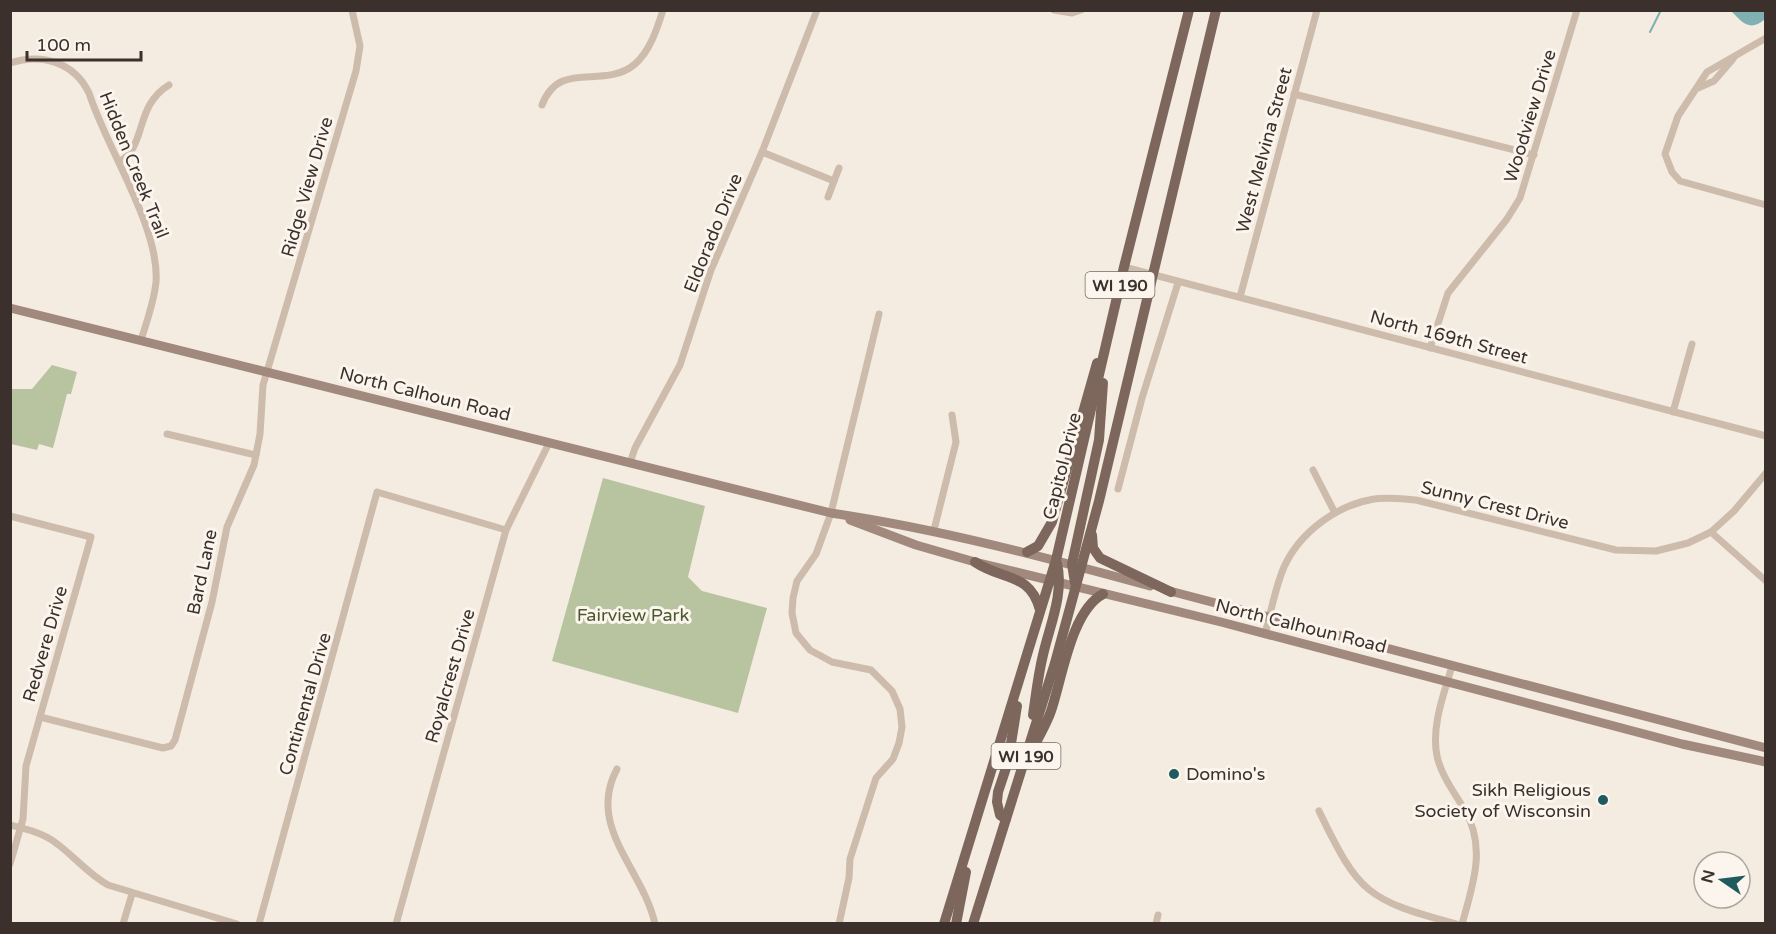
<svg xmlns="http://www.w3.org/2000/svg" width="1776" height="934" viewBox="0 0 1776 934" font-family="'Varela Round',sans-serif">
  <style>
    .green { fill: #b8c4a0 }
    .water { fill: #7fb0b2 }
    .lines { fill: none; stroke-linecap: round; stroke-linejoin: round }
    .stream { stroke: #7fb0b2; stroke-width: 2 }
    .street { stroke: #cdbbac; stroke-width: 7 }
    .secondary { stroke: #a18a7d; stroke-width: 9 }
    .primary { stroke: #7d675c; stroke-width: 10 }
    .poi-dot { fill: #1f5a5e; stroke: #fbf5ee; stroke-width: 2 }
    .labels { text-anchor: middle; stroke-width: 6; stroke-linejoin: round; paint-order: stroke }
    .shield { fill: #fbf5ee; stroke: #756b66; stroke-width: 1.5 }
    .shield-label { font-size: 16px; font-weight: bold; fill: #3b302b }
    .street-label { font-size: 18px; fill: #3b302b; stroke: #fbf5ee }
    .park-label { font-size: 18px; fill: #4a5a2e; stroke: #fbf5ee }
    .poi-label { font-size: 18px; fill: #3b302b; stroke: #fbf5ee; text-anchor: start }
  </style>
  <rect width="100%" height="100%" fill="#f4ebe1"/>
  <g class="green">
    <polygon points="52,365 77,372 71,394 67,394 53,448 39,444 37,450 11,444 11,389 32,389"/>
    <polygon points="603,478 705,506 688,577 702,591 767,608 738,713 552,661"/>
  </g>
  <path class="water" d="M1731,11H1765V19C1750,32 1743,23 1731,11Z"/>
  <g class="lines">
    <polyline class="stream" points="1650,32 1661,10"/>
    <g class="street">
      <polyline points="1054,10 1072,13 1081,10"/>
      <polyline points="1766,38 1707,72 1678,116 1665,154 1672,172 1680,181 1766,205"/>
      <path d="M10,63C42,53 74,62 89,93C106,147 160,228 156,282C154,302 147,321 141,340"/>
      <polyline points="1698,88 1714,81 1733,59"/>
      <polyline points="1294,94 1534,155"/>
      <path d="M542,105C560,58 603,91 635,64C650,51 657,29 663,10"/>
      <polyline points="762,152 834,181"/>
      <path d="M119,162C147,147 134,106 169,85"/>
      <polyline points="828,197 839,168"/>
      <polyline points="1124,267 1766,436"/>
      <polyline points="1240,297 1317,10"/>
      <polyline points="1430,348 1448,293 1507,219 1520,198 1577,10"/>
      <polyline points="1673,412 1692,344"/>
      <polyline points="167,434 256,455"/>
      <polyline points="630,463 635,448 680,365 711,270 762,152 817,10"/>
      <polyline points="1313,470 1335,513"/>
      <polyline points="1118,489 1142,398 1178,283"/>
      <polyline points="10,516 91,537 26,766 23,819 10,864"/>
      <polyline points="934,530 956,442 952,415"/>
      <polyline points="1711,532 1766,581"/>
      <path d="M1265,634C1271,612 1275,588 1284,567C1300,532 1337,505 1374,499C1388,497 1402,499 1416,500L1616,550L1656,551L1688,543L1711,532L1734,511L1766,473"/>
      <path d="M1452,666C1444,694 1431,726 1437,756C1441,775 1454,792 1464,809C1487,846 1473,885 1462,924"/>
      <polyline points="40,717 163,748 171,746 175,740 212,602 227,527 254,465 260,434 263,385 356,71 360,46 352,10"/>
      <path d="M617,769C586,827 643,869 655,924"/>
      <path d="M1319,811C1359,894 1367,900 1456,924"/>
      <path d="M10,825C26,829 43,833 56,843C74,856 88,874 108,885L237,924"/>
      <polyline points="123,924 132,894"/>
      <polyline points="259,924 377,492 506,530"/>
      <polyline points="396,924 506,530 549,443"/>
      <polyline points="839,924 849,878 850,859 876,778 893,759 899,743 902,727 900,709 892,691 871,670 832,662 810,650 796,633 792,613 793,598 797,581 816,554 831,513 879,314"/>
      <polyline points="1156,924 1158,915"/>
    </g>
    <g class="secondary">
      <path d="M10,308L831,513C939,529 1044,557 1150,586"/>
      <polyline points="850,520 916,545 975,562 1221,622 1682,744 1766,762"/>
      <polyline points="1166,590 1766,748"/>
    </g>
    <g class="primary">
      <polyline points="1092,535 1093,548 1100,558 1171,592"/>
      <polyline points="1027,552 1038,546 1052,522 1097,363"/>
      <path d="M975,562C1003,581 1030,572 1040,610"/>
      <polyline points="1075,583 1072,564 1099,440 1103,383"/>
      <path d="M1033,715C1036,695 1038,675 1043,655C1050,624 1064,595 1057,563"/>
      <path d="M1035,745C1040,734 1047,723 1051,711C1062,679 1071,611 1103,594"/>
      <polyline points="1006,819 1000,815 997,802 998,792 1008,762 1017,706"/>
      <polyline points="944,924 1056,560 1124,267 1189,10"/>
      <polyline points="956,924 966,872"/>
      <polyline points="973,924 1055,663 1099,501 1216,10"/>
    </g>
  </g>
  <g class="poi-dot">
    <circle cx="1174" cy="774" r="6"/>
    <circle cx="1603" cy="800" r="6"/>
  </g>
  <g class="labels">
    <g class="shield">
      <rect x="1085.5" y="272" width="69" height="26" rx="4.5"/>
      <rect x="991.5" y="743" width="69" height="26" rx="4.5"/>
    </g>
    <g class="shield-label">
      <text x="1120" y="291">WI 190</text>
      <text x="1026" y="762">WI 190</text>
    </g>
    <g class="street-label">
      <text transform="translate(1530 116) rotate(-73)" y="6">Woodview Drive</text>
      <text transform="translate(1264 150) rotate(-75)" y="6">West Melvina Street</text>
      <text transform="translate(134 165) rotate(68)" y="6">Hidden Creek Trail</text>
      <text transform="translate(307 187) rotate(-74)" y="6">Ridge View Drive</text>
      <text transform="translate(713 233) rotate(-68)" y="6">Eldorado Drive</text>
      <text transform="translate(1449 337) rotate(15)" y="6">North 169th Street</text>
      <text transform="translate(425 394) rotate(14)" y="6">North Calhoun Road</text>
      <text transform="translate(1062 466) rotate(-76)" y="6">Capitol Drive</text>
      <text transform="translate(1495 505) rotate(14)" y="6">Sunny Crest Drive</text>
      <text transform="translate(202 572) rotate(-78)" y="6">Bard Lane</text>
      <text transform="translate(1301 626) rotate(14)" y="6">North Calhoun Road</text>
      <text transform="translate(45 644) rotate(-74)" y="6">Redvere Drive</text>
      <text transform="translate(450 676) rotate(-74)" y="6">Royalcrest Drive</text>
      <text transform="translate(305 704) rotate(-74)" y="6">Continental Drive</text>
    </g>
    <g class="park-label">
      <text x="633" y="621">Fairview Park</text>
    </g>
    <g class="poi-label">
      <text x="1186" y="780">Domino's</text>
      <text x="1591" y="796" text-anchor="end">Sikh Religious<tspan x="1591" dy="21">Society of Wisconsin</tspan></text>
    </g>
  </g>
  <rect width="1776" height="934" fill="none" stroke="#3b302b" stroke-width="24"/>
  <g transform="translate(1722 880) rotate(284)"><circle r="28" fill="#fbf5ee" stroke="#aea6a0" stroke-width="1.5"/>
  <path d="M0-4.5L10 22L0 15L-10 22Z" fill="#1f5a5e"/>
  <text y="-9" font-size="16" font-weight="bold" text-anchor="middle" fill="#3b302b">N</text>
  </g>
  <path d="M27 51v9h114v-9" fill="none" stroke="#3b302b" stroke-width="3"/>
  <text x="36" y="51" font-size="18" fill="#3b302b" stroke="#fbf5ee" stroke-width="4.5" paint-order="stroke">100 m</text>
</svg>
